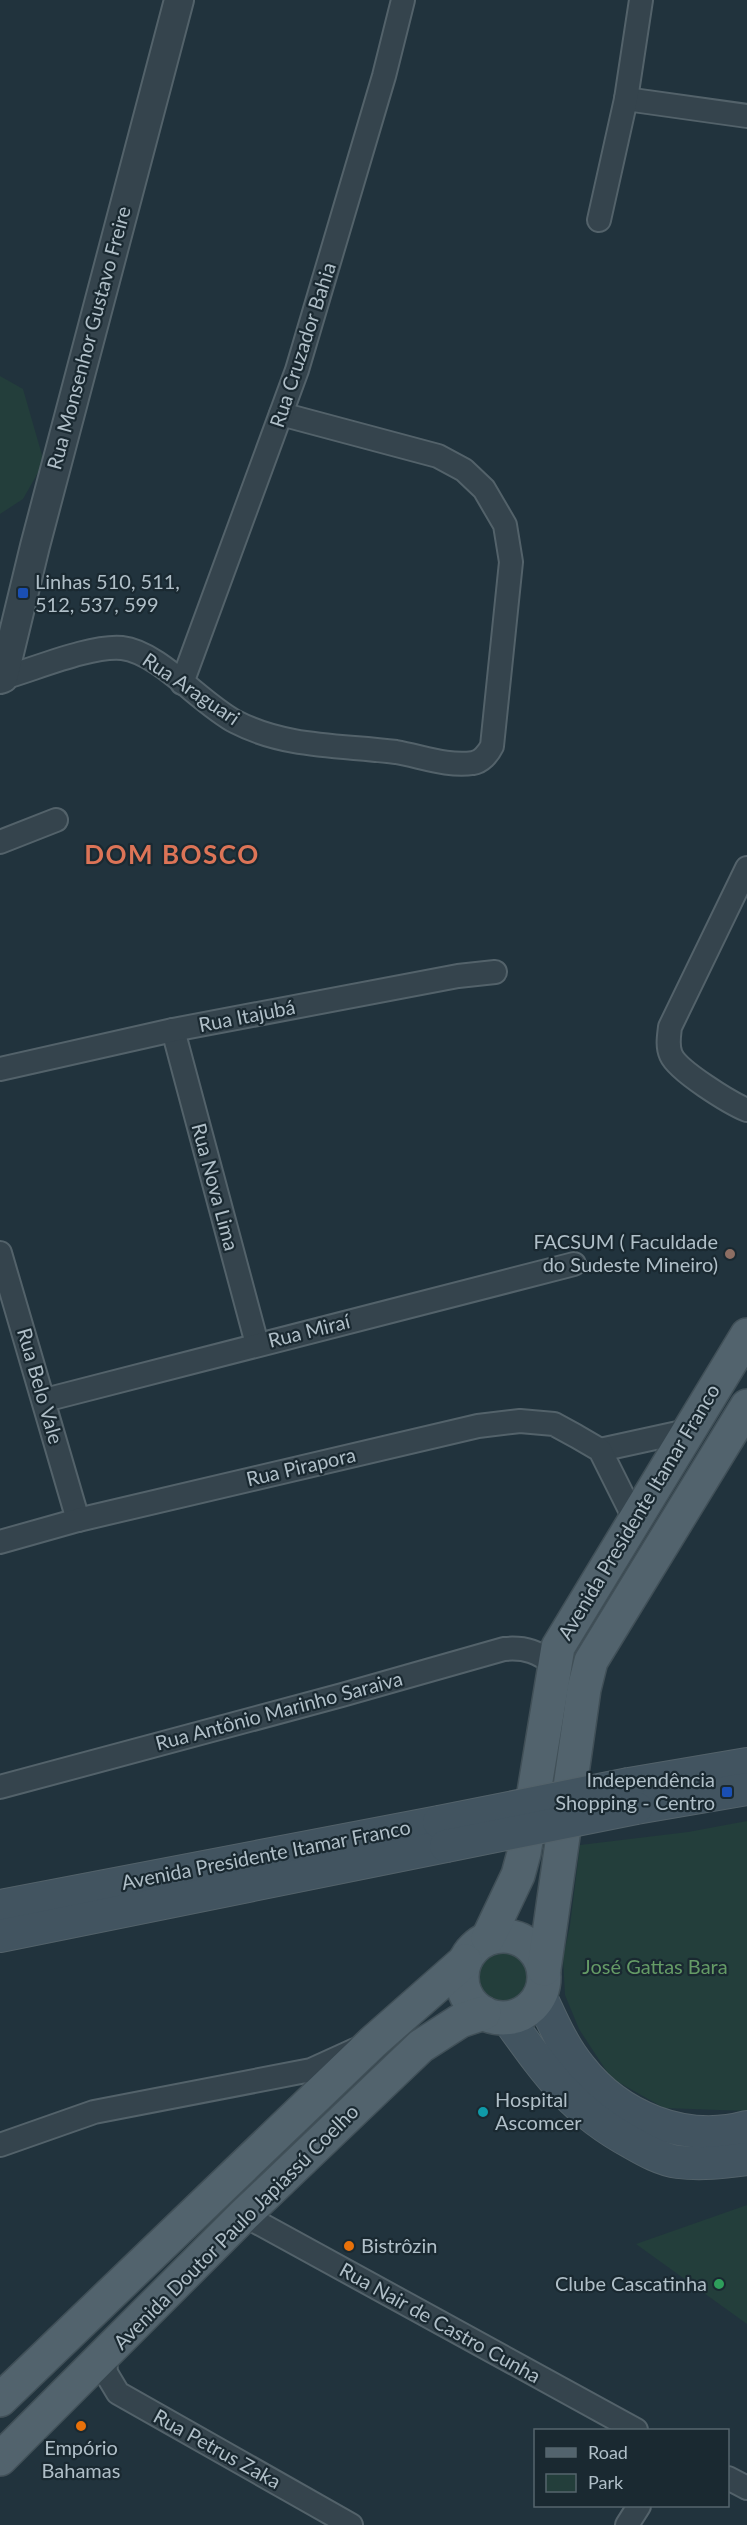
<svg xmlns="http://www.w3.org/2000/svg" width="747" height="2525" viewBox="0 0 747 2525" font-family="Lato,sans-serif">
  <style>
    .green { fill: #233e3b }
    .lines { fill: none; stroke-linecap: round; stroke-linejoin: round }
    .minor-casing { stroke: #53626a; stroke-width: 26 }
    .tertiary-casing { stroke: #53626a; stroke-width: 32 }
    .secondary-casing { stroke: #53626a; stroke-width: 34 }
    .primary-casing { stroke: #415058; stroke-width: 36 }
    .minor { stroke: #35444d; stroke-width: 22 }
    .tertiary { stroke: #35444d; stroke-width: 28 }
    .secondary { stroke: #425460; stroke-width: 32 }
    .primary { stroke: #52636d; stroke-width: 33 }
    .secondary-bridge-casing { stroke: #53626a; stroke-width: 34; stroke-linecap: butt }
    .secondary-bridge { stroke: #425460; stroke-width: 32 }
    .transit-dot { fill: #1a4fb4; stroke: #1a2931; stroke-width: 2 }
    .education-dot { fill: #8d6e63; stroke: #1a2931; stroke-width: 2 }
    .culture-dot { fill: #0f9aa8; stroke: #1a2931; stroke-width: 2 }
    .food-dot { fill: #e8710a; stroke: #1a2931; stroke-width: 2 }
    .leisure-dot { fill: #2e9e5b; stroke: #1a2931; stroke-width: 2 }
    .labels { text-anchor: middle; stroke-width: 4.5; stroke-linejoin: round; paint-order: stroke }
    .street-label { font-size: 20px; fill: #b0bfc8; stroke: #1a2931 }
    .poi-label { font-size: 20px; fill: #b0bfc8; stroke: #1a2931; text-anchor: start }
    .park-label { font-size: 20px; fill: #659b66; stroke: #1a2931 }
    .district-label { font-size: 26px; font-weight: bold; letter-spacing: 1.5px; fill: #dc7457; stroke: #1a2931 }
  </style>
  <rect width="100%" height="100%" fill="#21333d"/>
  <g class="green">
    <polygon points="0,376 23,389 44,462 23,499 0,514"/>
    <polygon points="747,1821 747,2111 664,2108 611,2078 579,2029 565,1995 563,1958 570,1925 580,1845 688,1832"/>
    <circle cx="505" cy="1973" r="29"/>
    <polygon points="747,2205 747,2324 636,2244"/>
  </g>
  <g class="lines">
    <defs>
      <g id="minor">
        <polyline points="626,99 747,116"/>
        <polyline points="599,220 626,99 641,0"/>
        <path d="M3,678C35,669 91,645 122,648C159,652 201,704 236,722C286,748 342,745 396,752C420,756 448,767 473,763C481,762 488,754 492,746L511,562L505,525L484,489L464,470L438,456L281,414"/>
        <polyline points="182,683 297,370 384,76 403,0"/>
        <polyline points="0,842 56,820"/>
        <path d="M747,868L670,1027C669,1036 667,1046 671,1055C678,1071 730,1103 747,1110"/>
        <polyline points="173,1030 257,1344"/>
        <polyline points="0,1069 173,1030 458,976 495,972"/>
        <polyline points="0,1253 78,1520"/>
        <polyline points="45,1400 574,1264"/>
        <polyline points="600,1450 687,1431"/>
        <polyline points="0,1542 78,1520 478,1426 520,1421 554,1424 576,1436 600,1450 634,1518"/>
        <path d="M0,1787L342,1695L504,1649C526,1647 538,1652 555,1665"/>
        <polyline points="0,2145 94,2112 311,2070 355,2050"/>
        <polyline points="244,2215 636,2430"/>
        <polyline points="105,2357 106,2373 118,2393 351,2525"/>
        <polyline points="728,2478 747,2488"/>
        <polyline points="627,2525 639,2506"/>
      </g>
      <polyline id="tertiary" points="0,679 3,678 35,546 179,0"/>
      <g id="secondary">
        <polyline points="629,1784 747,1764"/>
        <polyline points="636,1808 747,1789"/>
        <polyline points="0,1906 439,1822"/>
        <polyline points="0,1936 446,1846"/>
        <path d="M540,1995C552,2020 562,2045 580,2067C619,2117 685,2144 747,2127"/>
        <path d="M507,2018C545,2071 572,2111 632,2143C646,2151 662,2160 678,2162C702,2165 724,2162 747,2159"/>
      </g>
      <g id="primary">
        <circle cx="503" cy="1977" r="41"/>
        <polyline points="488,1938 518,1875 524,1853 558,1647 747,1335"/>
        <polyline points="544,1969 584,1689 591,1661 747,1406"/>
        <polyline points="0,2400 373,2042 465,1961"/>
        <polyline points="0,2459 244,2215 421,2046 460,2021 484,2013"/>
      </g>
    </defs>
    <use href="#minor" class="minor-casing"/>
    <use href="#tertiary" class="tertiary-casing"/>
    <use href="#secondary" class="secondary-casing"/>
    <use href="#primary" class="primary-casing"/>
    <use href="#minor" class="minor"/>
    <use href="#tertiary" class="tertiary"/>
    <use href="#secondary" class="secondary"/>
    <use href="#primary" class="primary"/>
    <defs>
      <g id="secondary-bridge">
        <polyline points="439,1822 629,1784"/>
        <polyline points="446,1846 636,1808"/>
      </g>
    </defs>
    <use href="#secondary-bridge" class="secondary-bridge-casing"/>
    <use href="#secondary-bridge" class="secondary-bridge"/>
  </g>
  <g class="transit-dot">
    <rect x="17" y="587" width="12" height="12" rx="3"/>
    <rect x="721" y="1786" width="12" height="12" rx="3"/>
  </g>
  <circle class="education-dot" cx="730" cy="1254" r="6"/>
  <circle class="culture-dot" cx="483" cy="2112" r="6"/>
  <g class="food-dot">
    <circle cx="349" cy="2246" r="6"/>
    <circle cx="81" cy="2426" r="6"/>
  </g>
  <circle class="leisure-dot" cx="719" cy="2284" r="6"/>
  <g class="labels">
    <g class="street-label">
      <text transform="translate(89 338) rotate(-75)" y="7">Rua Monsenhor Gustavo Freire</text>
      <text transform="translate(303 345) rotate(-72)" y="7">Rua Cruzador Bahia</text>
      <text transform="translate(191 689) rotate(34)" y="7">Rua Araguari</text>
      <text transform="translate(247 1016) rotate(-11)" y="7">Rua Itajubá</text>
      <text transform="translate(215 1187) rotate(75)" y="7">Rua Nova Lima</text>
      <text transform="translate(309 1331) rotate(-14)" y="7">Rua Miraí</text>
      <text transform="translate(40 1386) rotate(74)" y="7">Rua Belo Vale</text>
      <text transform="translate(301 1467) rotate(-13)" y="7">Rua Pirapora</text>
      <text transform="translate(639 1512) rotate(-59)" y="7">Avenida Presidente Itamar Franco</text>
      <text transform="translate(279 1711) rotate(-15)" y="7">Rua Antônio Marinho Saraiva</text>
      <text transform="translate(266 1855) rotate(-11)" y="7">Avenida Presidente Itamar Franco</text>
      <text transform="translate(236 2227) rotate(-45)" y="7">Avenida Doutor Paulo Japiassú Coelho</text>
      <text transform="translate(440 2323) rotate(29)" y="7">Rua Nair de Castro Cunha</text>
      <text transform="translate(217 2449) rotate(29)" y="7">Rua Petrus Zaka</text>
    </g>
    <g class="poi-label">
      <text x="35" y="589">Linhas 510, 511,<tspan x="35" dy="23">512, 537, 599</tspan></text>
      <text x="718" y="1249" text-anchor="end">FACSUM ( Faculdade<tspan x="718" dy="23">do Sudeste Mineiro)</tspan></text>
      <text x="715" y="1787" text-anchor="end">Independência<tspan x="715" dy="23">Shopping - Centro</tspan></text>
      <text x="495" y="2107">Hospital<tspan x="495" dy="23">Ascomcer</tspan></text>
      <text x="361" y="2253">Bistrôzin</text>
      <text x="707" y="2291" text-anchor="end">Clube Cascatinha</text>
      <text x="81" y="2455" text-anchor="middle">Empório<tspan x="81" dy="23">Bahamas</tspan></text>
    </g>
    <g class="park-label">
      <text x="655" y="1974">José Gattas Bara</text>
    </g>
    <g class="district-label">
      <text x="172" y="864">DOM BOSCO</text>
    </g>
  </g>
  <rect x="534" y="2429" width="195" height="78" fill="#1a2931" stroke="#56656d" stroke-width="1.5"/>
  <rect x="546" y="2448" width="30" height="9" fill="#52636d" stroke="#56656d" stroke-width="1.5"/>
  <text x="588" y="2459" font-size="18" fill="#b0bfc8">Road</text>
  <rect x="546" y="2474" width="30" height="18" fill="#233e3b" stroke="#56656d" stroke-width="1.5"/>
  <text x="588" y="2489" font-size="18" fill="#b0bfc8">Park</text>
</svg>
